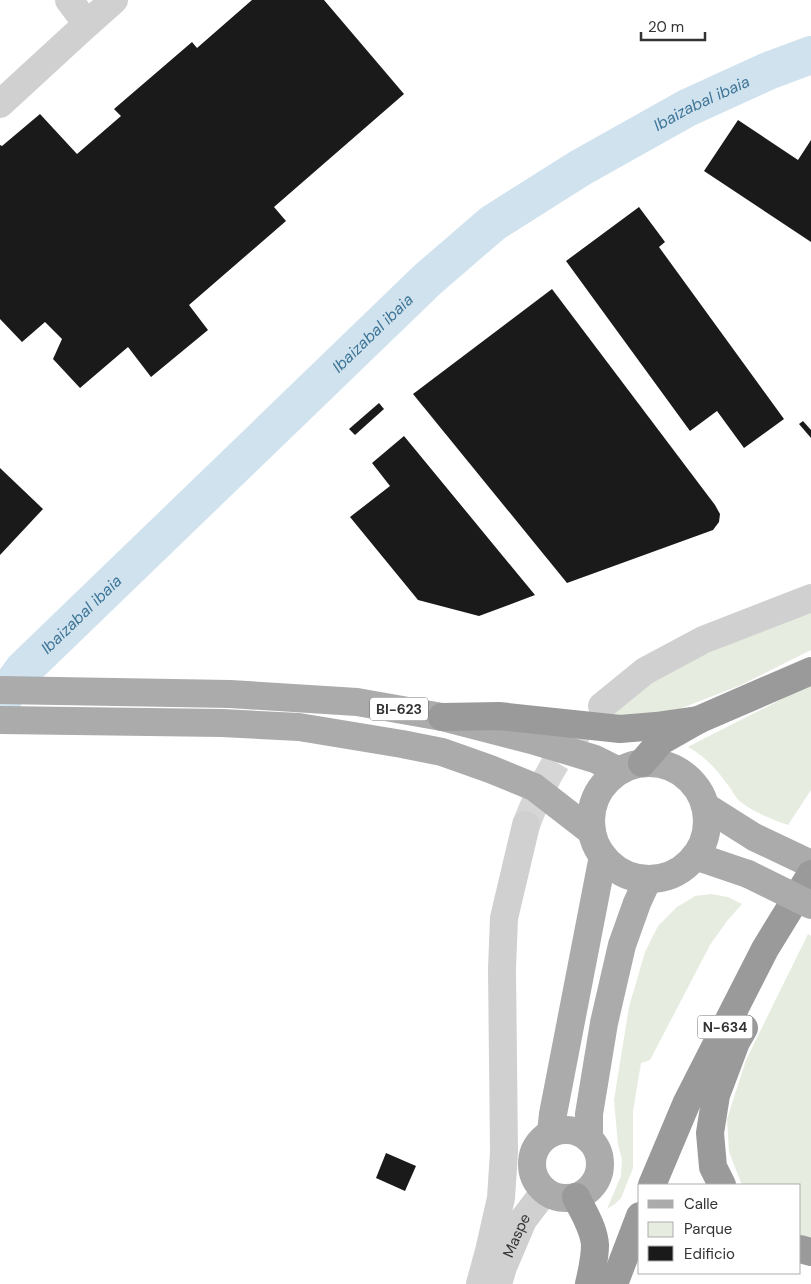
<svg xmlns="http://www.w3.org/2000/svg" width="811" height="1284" viewBox="0 0 811 1284" font-family="'DM Sans',sans-serif">
  <style>
    .green { fill: #e6ecdf }
    .lines { fill: none; stroke-linecap: round; stroke-linejoin: round }
    .river { stroke: #cfe2ee; stroke-width: 38 }
    .building { fill: #1a1a1a }
    .minor-tunnel { stroke: #d6d6d6; stroke-width: 28; stroke-dasharray: 28 14; stroke-linecap: butt }
    .minor { stroke: #d0d0d0; stroke-width: 28 }
    .major { stroke: #ababab; stroke-width: 28 }
    .highway { stroke: #9a9a9a; stroke-width: 28 }
    .major-bridge { stroke: #ababab; stroke-width: 28 }
    .labels { text-anchor: middle; stroke-width: 5; stroke-linejoin: round; paint-order: stroke }
    .shield { fill: #fff; stroke: #707070; stroke-width: 1 }
    .shield-label { font-size: 14px; font-weight: bold; fill: #333 }
    .street-label { font-size: 15px; fill: #333; stroke: #fff }
    .water-label { font-size: 16px; font-style: italic; fill: #3f7597; stroke: #fff }
  </style>
  <rect width="100%" height="100%" fill="#fff"/>
  <g class="green">
    <polygon points="811,611 811,650 741,685 672,712 643,718 608,715 645,685 686,662"/>
    <path d="M811,683V790L788,825C772,819 755,813 742,803C736,799 732,790 728,785C717,770 705,756 688,747C729,725 771,706 811,683Z"/>
    <polygon points="711,894 728,897 742,904 727,921 710,945 650,1060 641,1063 633,1111 633,1168 621,1198 615,1204 607,1209 621,1176 622,1159 618,1145 614,1100 629,1007 645,952 658,926 677,907 695,896"/>
    <polygon points="808,934 811,936 811,1242 800,1239 800,1185 742,1185 729,1152 727,1119 746,1060"/>
  </g>
  <g class="lines">
    <path class="river" id="s1" d="M0,702L23,670L428,279L493,223L580,168L687,108L768,71L811,55"/>
  </g>
  <g class="building">
    <polygon points="252,0 324,0 404,94 274,207 286,221 189,305 208,330 151,377 128,347 80,388 53,359 62,339 45,322 22,342 0,319 0,145 2,146 40,114 77,154 121,116 114,109 192,42 197,48"/>
    <polygon points="738,120 798,160 811,140 811,242 704,171"/>
    <polygon points="639,207 665,242 659,247 784,419 744,448 717,411 690,431 566,261"/>
    <polygon points="552,289 715,505 720,514 719,522 713,530 567,583 413,394"/>
    <polygon points="379,403 384,409 355,435 349,429"/>
    <polygon points="803,421 811,430 811,438 799,424"/>
    <polygon points="404,436 535,595 479,616 418,600 350,517 390,486 372,463"/>
    <polygon points="0,468 43,509 0,555"/>
    <polygon points="386,1153 416,1166 405,1191 376,1178"/>
  </g>
  <g class="lines">
    <path class="minor-tunnel" d="M526,825C539,791 555,758 579,731"/>
    <g class="minor">
      <polyline points="87,24 114,0"/>
      <polyline points="0,104 87,24 69,0"/>
      <polyline points="602,706 645,671 703,640 811,598"/>
      <polyline points="480,1284 489,1251 501,1198 504,1152 502,969 504,918 526,825"/>
      <path id="s2" d="M498,1284L503,1267L523,1220L545,1191"/>
    </g>
    <g class="major">
      <polyline points="0,690 230,694 357,702 442,717 535,741 595,759 619,771"/>
      <polyline points="0,720 222,723 299,727 402,744 442,752 490,769 534,787 592,832"/>
      <circle cx="649" cy="821" r="58"/>
      <polyline points="705,806 754,837 811,864"/>
      <polyline points="695,856 748,874"/>
      <circle cx="566" cy="1164" r="34"/>
      <polyline points="551,1133 553,1114 603,856"/>
      <polyline points="589,1139 589,1114 604,1023 622,945 637,903 648,879"/>
    </g>
    <g class="highway">
      <polyline points="442,717 499,716 620,729 656,726 698,720"/>
      <polyline points="642,763 661,741 698,720 811,671"/>
      <polyline points="652,1185 687,1102 765,949 811,874"/>
      <polyline points="722,1185 713,1167 710,1133 716,1095 736,1042 744,1028"/>
      <path d="M576,1197C583,1212 594,1228 595,1245C595,1258 592,1271 589,1284"/>
      <polyline points="800,1249 811,1252"/>
      <polyline points="614,1284 640,1216"/>
    </g>
    <polyline class="major-bridge" points="748,874 811,905"/>
  </g>
  <g class="labels">
    <g class="shield">
      <rect x="370" y="697.5" width="58" height="23" rx="4"/>
      <rect x="697.5" y="1015.5" width="55" height="23" rx="4"/>
    </g>
    <g class="shield-label">
      <text x="399" y="714">BI-623</text>
      <text x="725" y="1032">N-634</text>
    </g>
    <g class="street-label">
      <text dy="5" stroke="none"><textPath href="#s2" startOffset="52">Maspe</textPath></text>
    </g>
    <g class="water-label">
      <text dy="6" stroke="none"><textPath href="#s1" startOffset="929">Ibaizabal ibaia</textPath></text>
      <text dy="6" stroke="none"><textPath href="#s1" startOffset="525">Ibaizabal ibaia</textPath></text>
      <text dy="6" stroke="none"><textPath href="#s1" startOffset="120">Ibaizabal ibaia</textPath></text>
    </g>
  </g>
  <rect x="638" y="1184" width="162" height="90" fill="#ffffff" stroke="#adadad"/>
  <rect x="648" y="1200" width="25" height="8" fill="#ababab" stroke="#adadad"/>
  <text x="684" y="1209" font-size="15" fill="#333333">Calle</text>
  <rect x="648" y="1222" width="25" height="15" fill="#e6ecdf" stroke="#adadad"/>
  <text x="684" y="1234" font-size="15" fill="#333333">Parque</text>
  <rect x="648" y="1246" width="25" height="15" fill="#1a1a1a" stroke="#adadad"/>
  <text x="684" y="1259" font-size="15" fill="#333333">Edificio</text>
  <path d="M641 32v8h64v-8" fill="none" stroke="#333333" stroke-width="2.5"/>
  <text x="648" y="32" font-size="15" fill="#333333" stroke="#ffffff" stroke-width="4" paint-order="stroke">20 m</text>
</svg>
